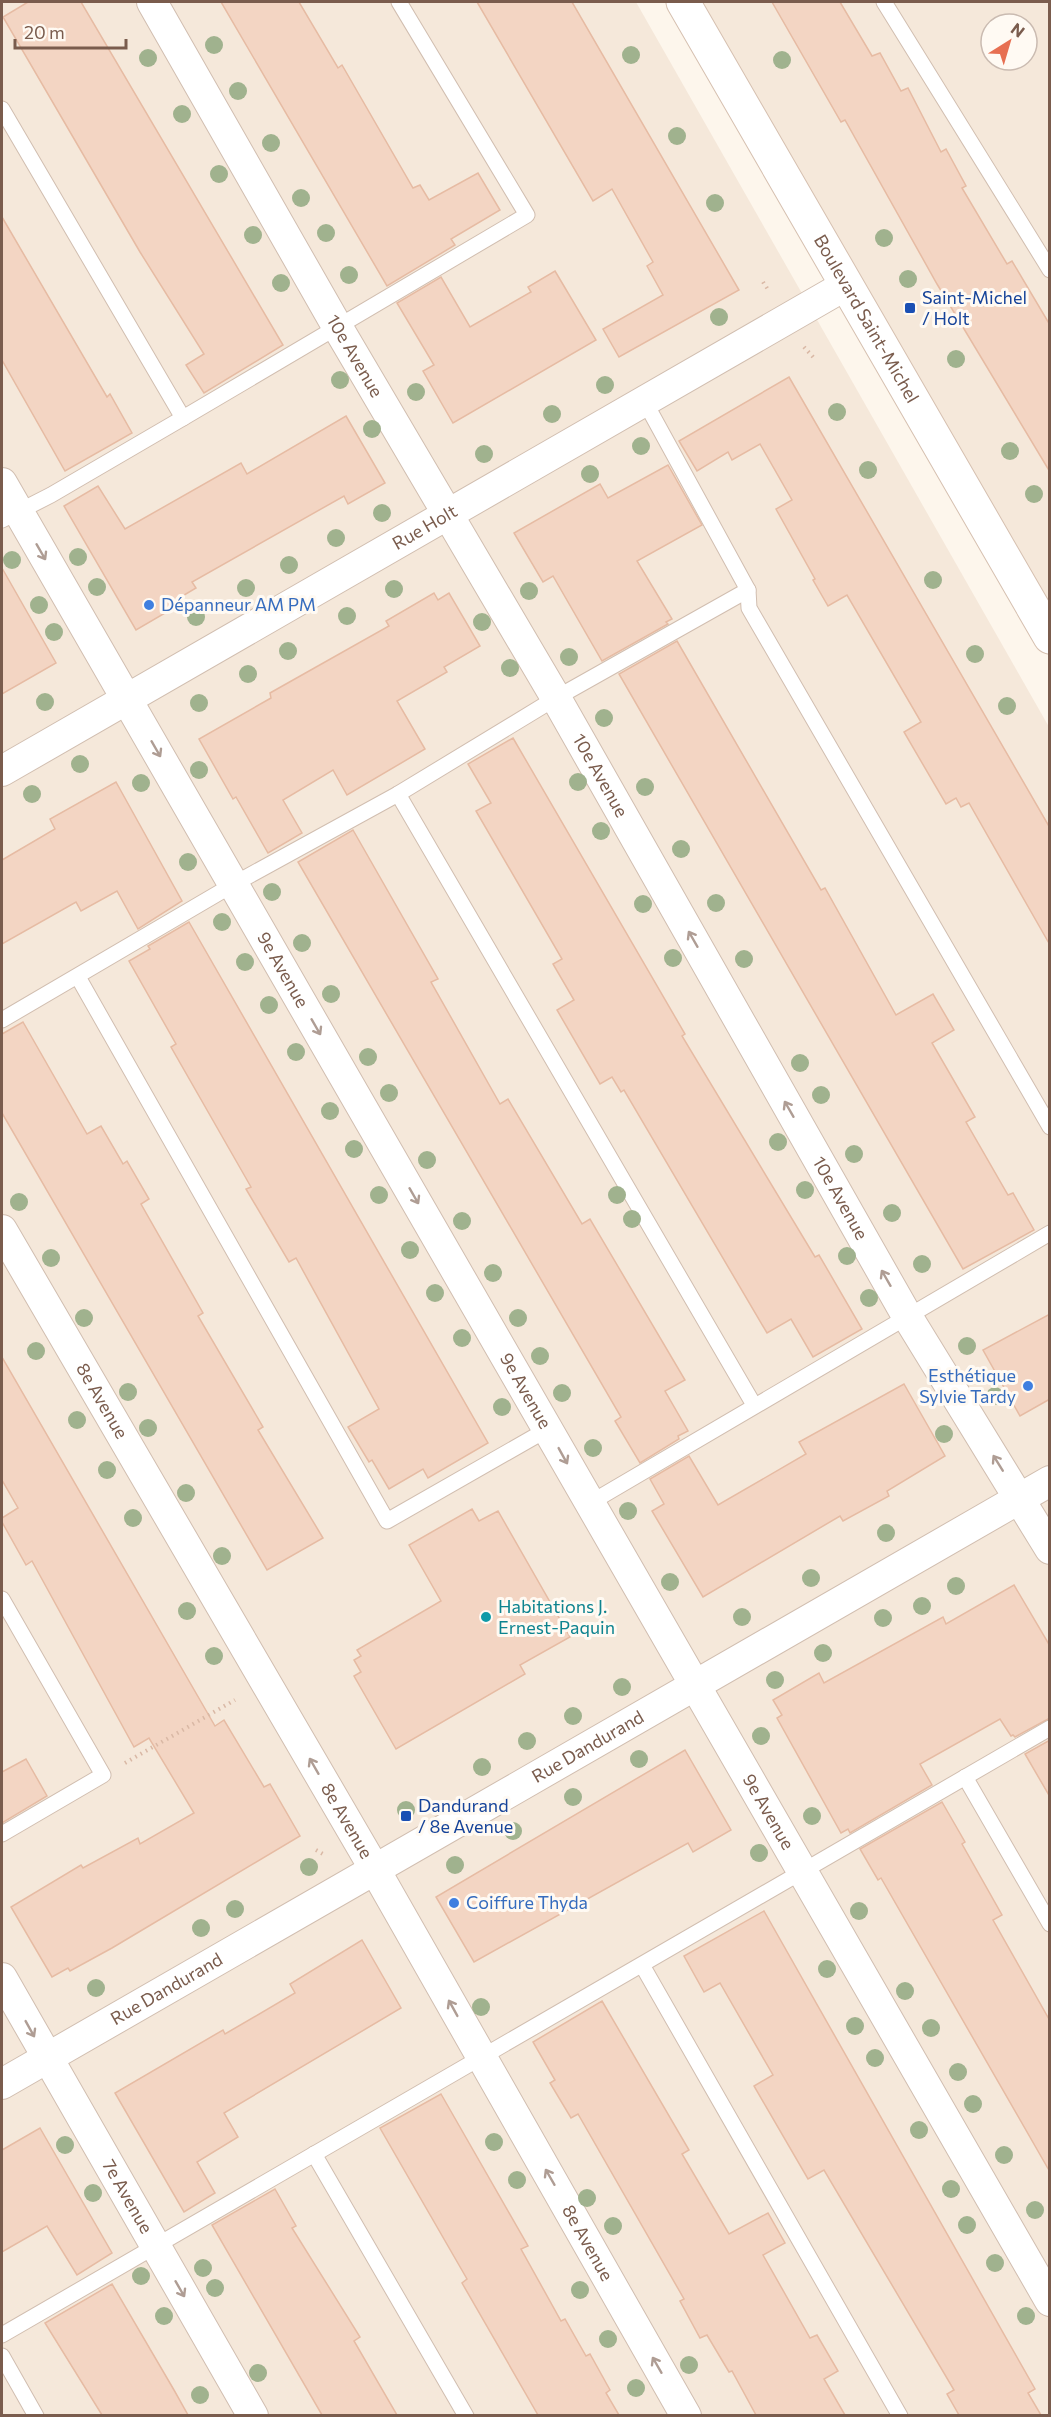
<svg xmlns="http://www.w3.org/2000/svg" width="1051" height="2417" viewBox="0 0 1051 2417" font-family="Commissioner,sans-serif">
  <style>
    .residential { fill: #f5e8da; fill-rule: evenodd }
    .building { fill: #f3d5c3; stroke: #e6bba3; stroke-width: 1.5 }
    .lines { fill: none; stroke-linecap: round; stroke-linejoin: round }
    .service-casing { stroke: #d1beb0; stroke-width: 17 }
    .minor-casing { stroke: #d1beb0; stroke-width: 32 }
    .secondary-casing { stroke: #d6c0b0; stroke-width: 35 }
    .path { stroke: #d9b8a5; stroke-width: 4; stroke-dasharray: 1.5 4.5; stroke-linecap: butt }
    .service { stroke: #fff; stroke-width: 15 }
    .minor { stroke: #fff; stroke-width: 30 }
    .secondary { stroke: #fff; stroke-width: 33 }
    .tree { fill: #a0b28e }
    .oneway { stroke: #af9d94 }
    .transit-dot { fill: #1a4fb4; stroke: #fffaf3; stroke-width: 2 }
    .shop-dot { fill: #3f7fe0; stroke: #fffaf3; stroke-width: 2 }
    .culture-dot { fill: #0f9aa8; stroke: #fffaf3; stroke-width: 2 }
    .labels { text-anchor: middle; stroke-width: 6; stroke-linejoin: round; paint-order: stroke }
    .transit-label { font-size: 18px; fill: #164399; stroke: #fffaf3; text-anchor: start }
    .street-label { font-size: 18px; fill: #7a5c4d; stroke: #fffaf3 }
    .shop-label { font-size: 18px; fill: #366cbe; stroke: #fffaf3; text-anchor: start }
    .culture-label { font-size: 18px; fill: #0d838f; stroke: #fffaf3; text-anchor: start }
  </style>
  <rect width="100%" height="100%" fill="#fdf6ec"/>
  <g class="residential">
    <polygon points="2,2 636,2 1049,727 1049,2415 2,2416"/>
    <path d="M698,2H1049V620ZM991,24H1027V60H991Z"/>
  </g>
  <g class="building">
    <polygon points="28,2 81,2 283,345 204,393 186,365 204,354 140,252 3,17"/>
    <polygon points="221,2 299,2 338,68 342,65 413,188 420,185 429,200 478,173 500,210 451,239 455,245 387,286"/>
    <polygon points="477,2 572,2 739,290 619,357 603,329 663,295 647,266 653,262 612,189 593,201"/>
    <polygon points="772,2 840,2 872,56 880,53 901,91 908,88 941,152 946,149 966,186 962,188 1007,264 1012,261 1050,325 1050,472 937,284 845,120 841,122"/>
    <polygon points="2,217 107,397 110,394 132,433 65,471 2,360"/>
    <polygon points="555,271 596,340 453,423 423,371 434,365 397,303 441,277 470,327 531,292 528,287"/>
    <polygon points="789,377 1050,828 1050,945 969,803 961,807 956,798 946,804 904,732 921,722 847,595 828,606 813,580 815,579 776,509 792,500 760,444 732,460 728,452 697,471 679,441"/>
    <polygon points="346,416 385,483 348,504 344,496 192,582 196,588 169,604 172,609 136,630 64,506 98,486 125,529 241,463 247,474"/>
    <polygon points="668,465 702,525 637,561 672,619 666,622 668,624 602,661 553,576 543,582 514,533 600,484 608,498"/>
    <polygon points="2,568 56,663 2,694"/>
    <polygon points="434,593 438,600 449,593 480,646 444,667 447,672 397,701 425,749 347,795 333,770 283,800 302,833 268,853 236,797 233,799 199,739 271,698 270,693 389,626 386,621"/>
    <polygon points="677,641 821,890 825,888 896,1015 933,994 954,1030 932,1043 975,1117 966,1122 1008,1195 1013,1193 1034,1230 963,1269 619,674"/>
    <polygon points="513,738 685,1034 682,1036 815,1257 819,1255 862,1329 813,1357 791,1319 767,1333 624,1090 621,1092 612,1077 600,1084 557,1010 574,1000 553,964 562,959 476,811 491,803 468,764"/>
    <polygon points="116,782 182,901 138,929 117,891 81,911 76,902 2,944 2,860 55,829 50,819"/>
    <polygon points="353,830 438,979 431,982 500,1104 508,1099 582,1224 590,1219 685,1380 665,1391 688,1431 678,1436 679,1439 640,1463 615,1421 621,1417 298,862"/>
    <polygon points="189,922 488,1443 428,1478 423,1469 389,1489 372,1460 369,1462 348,1427 379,1409 296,1258 289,1262 246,1189 251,1187 171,1047 176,1044 129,961 150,949 148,946"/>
    <polygon points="23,1022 87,1134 101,1126 123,1164 127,1161 149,1199 141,1204 203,1313 198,1316 263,1427 258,1430 323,1538 267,1570 2,1113 2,1034"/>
    <polygon points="1050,1314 1050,1399 1020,1416 983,1350"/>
    <polygon points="2,1357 215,1726 224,1720 264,1787 270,1784 300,1836 112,1948 70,1971 68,1968 52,1977 11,1907 81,1865 83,1868 138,1838 140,1844 194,1813 149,1738 134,1747 32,1561 26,1565 2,1522 2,1518 18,1508 2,1480"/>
    <polygon points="904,1384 945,1456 887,1491 889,1496 843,1521 840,1516 703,1597 652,1511 664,1504 650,1479 689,1456 718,1505 806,1454 799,1442"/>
    <polygon points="472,1509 479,1521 498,1511 570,1637 520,1665 525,1674 396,1749 354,1676 361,1672 354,1660 361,1656 357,1650 441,1601 409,1545"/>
    <polygon points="1014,1585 1050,1646 1050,1718 1015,1737 1013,1735 1011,1736 1000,1719 920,1764 932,1785 850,1833 848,1829 841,1833 777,1718 782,1715 773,1700 819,1673 824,1683 943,1617 946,1624"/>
    <polygon points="1050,1740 1050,1797 1025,1754"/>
    <polygon points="685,1750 731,1830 693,1852 688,1843 474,1962 436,1897"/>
    <polygon points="26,1759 47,1796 2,1823 2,1772"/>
    <polygon points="942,1802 965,1842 962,1844 1002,1915 993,1920 1050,2021 1050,2172 881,1878 878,1880 860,1849"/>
    <polygon points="764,1911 1035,2389 1028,2393 1041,2415 959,2415 947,2394 954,2390 824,2170 808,2179 754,2086 773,2075 720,1983 704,1992 684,1956"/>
    <polygon points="362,1940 401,2008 224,2113 238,2137 197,2162 215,2193 184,2212 115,2093 223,2030 225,2034 295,1993 290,1984"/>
    <polygon points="602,2001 689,2150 682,2154 729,2234 768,2213 785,2243 763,2255 810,2338 817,2335 838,2371 824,2379 845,2415 756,2415 732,2371 729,2372 707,2335 700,2338 680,2301 684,2299 578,2114 571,2118 550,2083 555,2080 533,2042"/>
    <polygon points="441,2094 528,2246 521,2249 561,2321 565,2319 586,2356 590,2354 610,2390 606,2393 619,2415 538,2415 462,2283 467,2279 380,2128"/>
    <polygon points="40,2128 112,2253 77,2275 47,2226 2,2252 2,2150"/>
    <polygon points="275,2189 296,2226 292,2228 360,2337 354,2341 397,2415 322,2415 212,2225"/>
    <polygon points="112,2284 174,2390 188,2415 102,2415 45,2323"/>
  </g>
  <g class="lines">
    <defs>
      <g id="service">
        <polyline points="884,2 1050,270"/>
        <polyline points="2,109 183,418"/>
        <polyline points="645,402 748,590 749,608 1050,1127"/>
        <polyline points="2,520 51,495 183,418 527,215 399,2"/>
        <polyline points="398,794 754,1405"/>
        <polyline points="78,977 387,1521 548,1429"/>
        <polyline points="2,1020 234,884 398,794 556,698 748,590"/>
        <polyline points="590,1503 1050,1233"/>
        <polyline points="2,1599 103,1775 2,1834"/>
        <polyline points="965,1777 1050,1924"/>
        <polyline points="642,1965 900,2416"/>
        <polyline points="314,2154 466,2416"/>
        <polyline points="2,2335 1050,1728"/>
        <polyline points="2,2356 36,2416"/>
      </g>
      <g id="minor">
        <path id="s1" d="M152,2L338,328L556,698L907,1316L1050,1549"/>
        <path id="s2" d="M2,483L1050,2301"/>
        <path id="s3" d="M2,771L846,285"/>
        <path id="s4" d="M2,1230L374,1868L686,2416"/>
        <path id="s5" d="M2,1978L253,2416"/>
        <path id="s6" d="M2,2084L1050,1481"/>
      </g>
      <g id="secondary">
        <path id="s7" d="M683,2L1050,637"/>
      </g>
    </defs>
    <use href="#service" class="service-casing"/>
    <use href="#minor" class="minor-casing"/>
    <use href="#secondary" class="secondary-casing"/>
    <g class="path">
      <polyline points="763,282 769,291"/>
      <polyline points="804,347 814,358"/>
      <polyline points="125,1763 235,1700"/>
      <polyline points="316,1850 323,1854"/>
    </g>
    <use href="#service" class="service"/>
    <use href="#minor" class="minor"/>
    <use href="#secondary" class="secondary"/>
  </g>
  <g class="tree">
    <circle cx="214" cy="45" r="9"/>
    <circle cx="631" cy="55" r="9"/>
    <circle cx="148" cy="58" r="9"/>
    <circle cx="782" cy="60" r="9"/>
    <circle cx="238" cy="91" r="9"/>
    <circle cx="182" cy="114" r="9"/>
    <circle cx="677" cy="136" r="9"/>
    <circle cx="271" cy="143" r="9"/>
    <circle cx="219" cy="174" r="9"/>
    <circle cx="301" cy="198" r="9"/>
    <circle cx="715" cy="203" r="9"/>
    <circle cx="326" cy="233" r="9"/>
    <circle cx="253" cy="235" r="9"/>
    <circle cx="884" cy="238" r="9"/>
    <circle cx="349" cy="275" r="9"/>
    <circle cx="908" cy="279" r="9"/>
    <circle cx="281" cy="283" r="9"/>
    <circle cx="719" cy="317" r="9"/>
    <circle cx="956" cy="359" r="9"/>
    <circle cx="340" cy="380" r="9"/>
    <circle cx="605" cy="385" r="9"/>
    <circle cx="416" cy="392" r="9"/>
    <circle cx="837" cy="412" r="9"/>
    <circle cx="552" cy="414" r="9"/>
    <circle cx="372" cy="429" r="9"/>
    <circle cx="641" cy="446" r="9"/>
    <circle cx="1010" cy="451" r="9"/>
    <circle cx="484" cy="454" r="9"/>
    <circle cx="868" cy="470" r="9"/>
    <circle cx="590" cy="474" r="9"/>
    <circle cx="1034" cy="494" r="9"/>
    <circle cx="382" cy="513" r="9"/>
    <circle cx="336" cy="538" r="9"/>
    <circle cx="78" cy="557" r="9"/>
    <circle cx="12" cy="560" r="9"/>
    <circle cx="289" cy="565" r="9"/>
    <circle cx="933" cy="580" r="9"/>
    <circle cx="97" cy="587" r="9"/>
    <circle cx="246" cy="588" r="9"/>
    <circle cx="394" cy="589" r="9"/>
    <circle cx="529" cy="591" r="9"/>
    <circle cx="39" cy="605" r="9"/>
    <circle cx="347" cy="616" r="9"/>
    <circle cx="196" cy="617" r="9"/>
    <circle cx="482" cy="622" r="9"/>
    <circle cx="54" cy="632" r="9"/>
    <circle cx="288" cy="651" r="9"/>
    <circle cx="975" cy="654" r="9"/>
    <circle cx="569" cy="657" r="9"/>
    <circle cx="510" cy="668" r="9"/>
    <circle cx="248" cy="674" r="9"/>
    <circle cx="45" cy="702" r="9"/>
    <circle cx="199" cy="703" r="9"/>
    <circle cx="1007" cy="706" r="9"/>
    <circle cx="604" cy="718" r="9"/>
    <circle cx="80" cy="764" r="9"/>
    <circle cx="199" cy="770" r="9"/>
    <circle cx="578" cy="782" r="9"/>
    <circle cx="141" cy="783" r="9"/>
    <circle cx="645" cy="787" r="9"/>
    <circle cx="32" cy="794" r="9"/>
    <circle cx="601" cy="831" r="9"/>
    <circle cx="681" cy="849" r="9"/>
    <circle cx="188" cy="862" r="9"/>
    <circle cx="272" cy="892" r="9"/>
    <circle cx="716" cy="903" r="9"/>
    <circle cx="643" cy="904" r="9"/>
    <circle cx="222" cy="922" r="9"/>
    <circle cx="302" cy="943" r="9"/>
    <circle cx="673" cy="958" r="9"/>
    <circle cx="744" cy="959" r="9"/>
    <circle cx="245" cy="962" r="9"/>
    <circle cx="331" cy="994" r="9"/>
    <circle cx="269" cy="1005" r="9"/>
    <circle cx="296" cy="1052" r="9"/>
    <circle cx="368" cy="1057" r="9"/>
    <circle cx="800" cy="1063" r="9"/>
    <circle cx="389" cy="1093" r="9"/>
    <circle cx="821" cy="1095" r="9"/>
    <circle cx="330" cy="1111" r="9"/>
    <circle cx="778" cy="1142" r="9"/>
    <circle cx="354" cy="1149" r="9"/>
    <circle cx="854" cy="1154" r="9"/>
    <circle cx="427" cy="1160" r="9"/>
    <circle cx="805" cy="1190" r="9"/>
    <circle cx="379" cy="1195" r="9"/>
    <circle cx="617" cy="1195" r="9"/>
    <circle cx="19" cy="1202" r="9"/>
    <circle cx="892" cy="1213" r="9"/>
    <circle cx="632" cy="1219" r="9"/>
    <circle cx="462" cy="1221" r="9"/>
    <circle cx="410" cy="1250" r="9"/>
    <circle cx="847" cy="1256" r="9"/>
    <circle cx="51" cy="1258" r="9"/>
    <circle cx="922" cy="1264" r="9"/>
    <circle cx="493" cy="1273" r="9"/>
    <circle cx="435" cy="1293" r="9"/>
    <circle cx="869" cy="1298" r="9"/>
    <circle cx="84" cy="1318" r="9"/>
    <circle cx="518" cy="1318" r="9"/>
    <circle cx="462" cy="1338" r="9"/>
    <circle cx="967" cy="1346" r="9"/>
    <circle cx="36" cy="1351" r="9"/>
    <circle cx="540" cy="1356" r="9"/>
    <circle cx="128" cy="1392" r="9"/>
    <circle cx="562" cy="1393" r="9"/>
    <circle cx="995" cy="1396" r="9"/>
    <circle cx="502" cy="1407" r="9"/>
    <circle cx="77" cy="1420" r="9"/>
    <circle cx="148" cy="1428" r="9"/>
    <circle cx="944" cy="1434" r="9"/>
    <circle cx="593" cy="1448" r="9"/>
    <circle cx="107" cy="1470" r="9"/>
    <circle cx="186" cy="1493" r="9"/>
    <circle cx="628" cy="1511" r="9"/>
    <circle cx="133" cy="1518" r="9"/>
    <circle cx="886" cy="1533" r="9"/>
    <circle cx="222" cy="1556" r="9"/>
    <circle cx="811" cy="1578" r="9"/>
    <circle cx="670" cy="1582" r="9"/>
    <circle cx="956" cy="1586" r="9"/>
    <circle cx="922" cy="1606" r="9"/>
    <circle cx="187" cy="1611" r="9"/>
    <circle cx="742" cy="1617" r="9"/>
    <circle cx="883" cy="1618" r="9"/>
    <circle cx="823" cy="1653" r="9"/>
    <circle cx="214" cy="1656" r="9"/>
    <circle cx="775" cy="1680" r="9"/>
    <circle cx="622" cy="1687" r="9"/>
    <circle cx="573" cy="1716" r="9"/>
    <circle cx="761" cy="1736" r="9"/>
    <circle cx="527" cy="1741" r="9"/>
    <circle cx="639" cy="1759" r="9"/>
    <circle cx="482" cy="1767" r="9"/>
    <circle cx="573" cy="1797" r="9"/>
    <circle cx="406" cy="1810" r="9"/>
    <circle cx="812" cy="1816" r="9"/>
    <circle cx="513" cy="1831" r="9"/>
    <circle cx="759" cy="1853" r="9"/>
    <circle cx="455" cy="1865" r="9"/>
    <circle cx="309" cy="1867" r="9"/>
    <circle cx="235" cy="1909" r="9"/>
    <circle cx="859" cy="1911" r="9"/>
    <circle cx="201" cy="1928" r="9"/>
    <circle cx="827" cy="1969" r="9"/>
    <circle cx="96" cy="1988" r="9"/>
    <circle cx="905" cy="1991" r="9"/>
    <circle cx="481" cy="2007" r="9"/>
    <circle cx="855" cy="2026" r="9"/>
    <circle cx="931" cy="2028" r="9"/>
    <circle cx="875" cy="2058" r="9"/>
    <circle cx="958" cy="2072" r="9"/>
    <circle cx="973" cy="2104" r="9"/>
    <circle cx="919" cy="2130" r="9"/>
    <circle cx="494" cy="2142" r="9"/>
    <circle cx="65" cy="2145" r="9"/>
    <circle cx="1004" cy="2155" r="9"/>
    <circle cx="517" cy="2180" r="9"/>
    <circle cx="951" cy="2189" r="9"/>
    <circle cx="93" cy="2193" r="9"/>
    <circle cx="587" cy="2198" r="9"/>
    <circle cx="1035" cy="2210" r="9"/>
    <circle cx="967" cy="2225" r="9"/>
    <circle cx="613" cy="2226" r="9"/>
    <circle cx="995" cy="2263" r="9"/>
    <circle cx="203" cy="2268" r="9"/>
    <circle cx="141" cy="2276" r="9"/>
    <circle cx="215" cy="2288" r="9"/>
    <circle cx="580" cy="2290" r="9"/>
    <circle cx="164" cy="2316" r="9"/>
    <circle cx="1026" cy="2316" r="9"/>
    <circle cx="608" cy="2339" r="9"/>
    <circle cx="689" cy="2365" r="9"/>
    <circle cx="258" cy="2373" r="9"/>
    <circle cx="636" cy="2388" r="9"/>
    <circle cx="200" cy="2395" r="9"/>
  </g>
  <defs><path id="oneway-shaft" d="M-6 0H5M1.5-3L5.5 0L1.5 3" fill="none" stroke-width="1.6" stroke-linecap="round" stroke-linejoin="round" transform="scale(1.5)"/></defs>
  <g class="oneway">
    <use href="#oneway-shaft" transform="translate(41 552) rotate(60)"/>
    <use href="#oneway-shaft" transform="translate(156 749) rotate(60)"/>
    <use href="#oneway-shaft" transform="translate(693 939) rotate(-120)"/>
    <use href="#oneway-shaft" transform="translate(316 1027) rotate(60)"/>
    <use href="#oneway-shaft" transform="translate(789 1109) rotate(-120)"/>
    <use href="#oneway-shaft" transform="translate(414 1196) rotate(60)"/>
    <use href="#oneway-shaft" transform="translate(886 1278) rotate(-120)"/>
    <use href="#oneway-shaft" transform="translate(563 1456) rotate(61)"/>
    <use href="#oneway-shaft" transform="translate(998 1463) rotate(-122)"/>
    <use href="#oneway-shaft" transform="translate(314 1766) rotate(-120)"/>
    <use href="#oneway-shaft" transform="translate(453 2008) rotate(-119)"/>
    <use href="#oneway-shaft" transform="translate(30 2029) rotate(61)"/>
    <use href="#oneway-shaft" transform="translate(550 2177) rotate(-120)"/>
    <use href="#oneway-shaft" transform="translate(180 2289) rotate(60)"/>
    <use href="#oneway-shaft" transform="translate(657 2365) rotate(-120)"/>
  </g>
  <g class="transit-dot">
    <rect x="904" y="302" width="12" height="12" rx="3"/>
    <rect x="400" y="1810" width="12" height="12" rx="3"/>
  </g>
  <g class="shop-dot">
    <circle cx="149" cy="605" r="6"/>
    <circle cx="1028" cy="1386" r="6"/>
    <circle cx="454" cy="1903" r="6"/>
  </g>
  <circle class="culture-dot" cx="486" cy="1617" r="6"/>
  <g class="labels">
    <g class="transit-label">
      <text x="922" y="304">Saint-Michel<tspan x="922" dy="21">/ Holt</tspan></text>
      <text x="418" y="1812">Dandurand<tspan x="418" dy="21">/ 8e Avenue</tspan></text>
    </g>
    <g class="street-label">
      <text dy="6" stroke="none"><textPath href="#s7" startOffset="366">Boulevard Saint-Michel</textPath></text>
      <text dy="6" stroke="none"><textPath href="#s1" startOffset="408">10e Avenue</textPath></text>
      <text dy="6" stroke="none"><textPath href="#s3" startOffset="488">Rue Holt</textPath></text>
      <text dy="6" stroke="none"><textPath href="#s1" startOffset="894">10e Avenue</textPath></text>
      <text dy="6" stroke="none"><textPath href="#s2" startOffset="562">9e Avenue</textPath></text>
      <text dy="6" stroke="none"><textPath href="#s1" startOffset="1380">10e Avenue</textPath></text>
      <text dy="6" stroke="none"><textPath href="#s2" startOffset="1048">9e Avenue</textPath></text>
      <text dy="6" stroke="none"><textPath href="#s4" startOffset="198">8e Avenue</textPath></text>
      <text dy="6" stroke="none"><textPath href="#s6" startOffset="676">Rue Dandurand</textPath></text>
      <text dy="6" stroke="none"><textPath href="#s2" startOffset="1534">9e Avenue</textPath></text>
      <text dy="6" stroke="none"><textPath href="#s4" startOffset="684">8e Avenue</textPath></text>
      <text dy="6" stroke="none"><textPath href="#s6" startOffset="190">Rue Dandurand</textPath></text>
      <text dy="6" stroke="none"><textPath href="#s5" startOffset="252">7e Avenue</textPath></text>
      <text dy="6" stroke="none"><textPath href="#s4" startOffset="1170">8e Avenue</textPath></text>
    </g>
    <g class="shop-label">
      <text x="161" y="611">Dépanneur AM PM</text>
      <text x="1016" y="1382" text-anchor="end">Esthétique<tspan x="1016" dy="21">Sylvie Tardy</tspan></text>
      <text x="466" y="1909">Coiffure Thyda</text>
    </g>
    <g class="culture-label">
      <text x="498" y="1613">Habitations J.<tspan x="498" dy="21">Ernest-Paquin</tspan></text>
    </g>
  </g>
  <rect width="1051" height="2417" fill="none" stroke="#7a5c4d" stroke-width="6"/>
  <g transform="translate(1009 42) rotate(37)"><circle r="28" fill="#fffaf3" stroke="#cabbb1" stroke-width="1.5"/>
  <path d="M0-4.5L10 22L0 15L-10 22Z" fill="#e76f51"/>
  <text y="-9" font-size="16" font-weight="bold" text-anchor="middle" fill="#7a5c4d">N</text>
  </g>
  <path d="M15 39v9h111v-9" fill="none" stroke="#7a5c4d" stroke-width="3"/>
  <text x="24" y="39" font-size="18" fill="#7a5c4d" stroke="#fffaf3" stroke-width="4.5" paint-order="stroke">20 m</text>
</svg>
